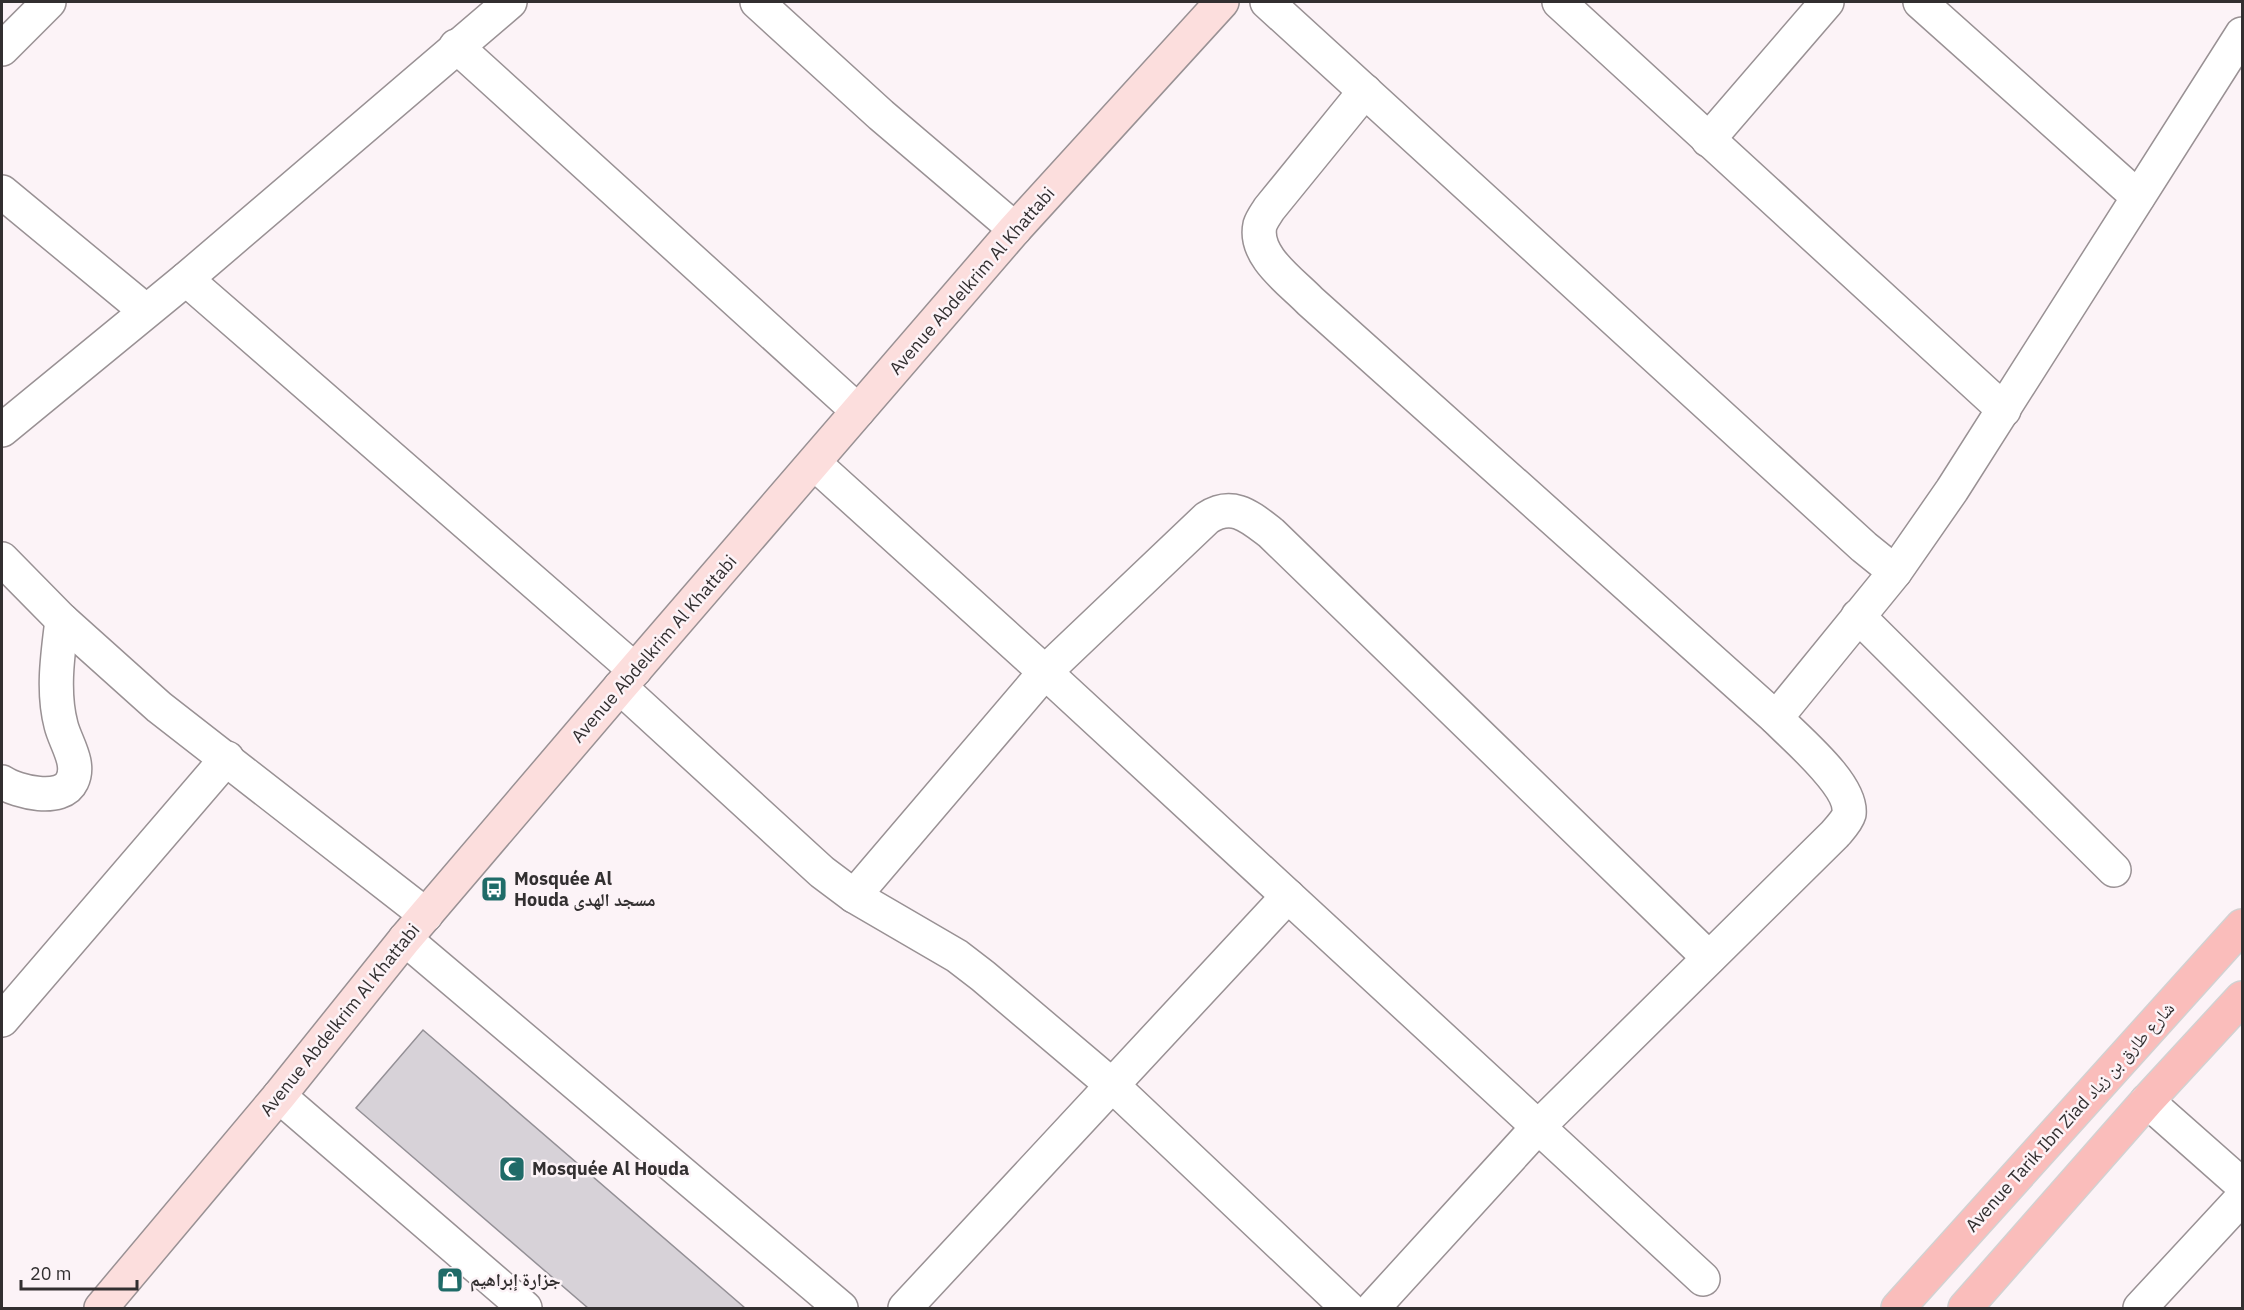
<svg xmlns="http://www.w3.org/2000/svg" width="2244" height="1310" viewBox="0 0 2244 1310" font-family="'IBM Plex Sans','Noto Naskh Arabic',sans-serif">
  <style>
    .building { fill: #d7d2d8; stroke: #949096; stroke-width: 1.5 }
    .lines { fill: none; stroke-linecap: round; stroke-linejoin: round }
    .minor-casing { stroke: #999194; stroke-width: 36 }
    .secondary-casing { stroke: #999194; stroke-width: 36 }
    .primary-casing { stroke: #d2d1d1; stroke-width: 36 }
    .minor { stroke: #fff; stroke-width: 33 }
    .secondary { stroke: #fcdedd; stroke-width: 33 }
    .primary { stroke: #fabdbb; stroke-width: 33 }
    .labels { text-anchor: middle; stroke-width: 5; stroke-linejoin: round; paint-order: stroke }
    .street-label { font-size: 18px; fill: #322f30; stroke: #fcf3f7 }
    .poi-label { font-size: 18px; font-weight: bold; fill: #322f30; stroke: #fcf3f7; text-anchor: start }
  </style>
  <rect width="100%" height="100%" fill="#fcf3f7"/>
  <polygon class="building" points="423,1030 745,1308 588,1308 356,1108"/>
  <g class="lines">
    <defs>
      <g id="minor">
        <polyline points="757,2 881,115 1015,229"/>
        <polyline points="1267,2 1864,547 1895,572"/>
        <polyline points="1559,2 2004,410"/>
        <polyline points="1920,2 2138,197"/>
        <polyline points="456,46 858,411"/>
        <polyline points="2,49 49,2"/>
        <path d="M1365,91L1269,209C1266,214 1262,219 1260,225C1253,256 1292,282 1310,301L1776,718L1895,572L1952,490L2242,34"/>
        <polyline points="1708,140 1827,2"/>
        <polyline points="2,192 146,311"/>
        <polyline points="186,279 635,670"/>
        <polyline points="2,430 186,279 510,2"/>
        <polyline points="814,463 1045,672 1703,1279"/>
        <polyline points="2,559 62,620 159,707 426,915"/>
        <polyline points="1858,616 2114,870"/>
        <polyline points="620,687 822,872 854,896 957,956 983,976 1113,1086 1348,1308"/>
        <path d="M2,782C17,792 62,803 72,781C81,763 65,742 61,725C52,691 58,653 62,620"/>
        <path d="M854,896L1045,672L1207,518C1233,501 1250,517 1271,533L1709,958"/>
        <polyline points="405,939 841,1308"/>
        <polyline points="2,1020 227,758"/>
        <polyline points="279,1096 525,1308"/>
        <polyline points="2147,1101 2242,1185"/>
        <polyline points="905,1308 1288,896"/>
        <path d="M1373,1308L1538,1127L1835,834C1840,828 1847,821 1849,814C1853,785 1795,738 1776,718"/>
        <polyline points="2140,1308 2242,1198"/>
      </g>
      <polyline id="secondary" points="101,1308 279,1096 405,939 620,687 1015,229 1222,2"/>
      <g id="primary">
        <polyline points="1898,1308 2242,926"/>
        <polyline points="1965,1308 2147,1101 2242,998"/>
      </g>
    </defs>
    <use href="#minor" class="minor-casing"/>
    <use href="#secondary" class="secondary-casing"/>
    <use href="#primary" class="primary-casing"/>
    <use href="#minor" class="minor"/>
    <use href="#secondary" class="secondary"/>
    <use href="#primary" class="primary"/>
  </g>
  <defs>
    <symbol id="bus-square" viewBox="-11 -11 22 22"><rect x="-9" y="-9" width="18" height="18" rx="4" fill="#1f6b68" stroke="#fcf3f7"/><path d="M-5-6H5V4H4V6H2V4H-2V6H-4V4H-5ZM-3.5-4V0h7V-4ZM-3.5 1.2v1.5H-2V1.2ZM2 1.2v1.5H3.5V1.2Z" fill="#fff"/></symbol>
    <symbol id="mosque-square" viewBox="-11 -11 22 22"><rect x="-9" y="-9" width="18" height="18" rx="4" fill="#1f6b68" stroke="#fcf3f7"/><path d="M3.5-4.9A6 6 0 1 0 3.5 4.9A5 5 0 1 1 3.5-4.9Z" fill="#fff"/></symbol>
    <symbol id="shop-square" viewBox="-11 -11 22 22"><rect x="-9" y="-9" width="18" height="18" rx="4" fill="#1f6b68" stroke="#fcf3f7"/><path d="M-5-2.5h2.3a2.7 3.5 0 0 1 5.4 0H5L5.5 6h-11ZM-1.5-2.5h3a1.5 2.3 0 0 0-3 0Z" fill="#fff"/></symbol>
  </defs>
  <g fill-rule="evenodd">
    <use href="#bus-square" x="479" y="874" width="30" height="30"/>
    <use href="#mosque-square" x="497" y="1154" width="30" height="30"/>
    <use href="#shop-square" x="435" y="1265" width="30" height="30"/>
  </g>
  <g class="labels">
    <g class="street-label">
      <text transform="translate(972 281) rotate(-49)" y="6">Avenue Abdelkrim Al Khattabi</text>
      <text transform="translate(654 649) rotate(-49)" y="6">Avenue Abdelkrim Al Khattabi</text>
      <text transform="translate(340 1020) rotate(-51)" y="6">Avenue Abdelkrim Al Khattabi</text>
      <text transform="translate(2070 1117) rotate(-48)" y="6">Avenue Tarik Ibn Ziad شارع طارق بن زياد</text>
    </g>
    <g class="poi-label">
      <text x="514" y="885">Mosquée Al<tspan x="514" dy="21">Houda مسجد الهدى</tspan></text>
      <text x="532" y="1175">Mosquée Al Houda</text>
      <text x="470" y="1286">جزارة إبراهيم</text>
    </g>
  </g>
  <rect width="2244" height="1310" fill="none" stroke="#322f30" stroke-width="6"/>
  <path d="M21 1280v9h116v-9" fill="none" stroke="#322f30" stroke-width="3"/>
  <text x="30" y="1280" font-size="18" fill="#322f30" stroke="#fcf3f7" stroke-width="4.5" paint-order="stroke">20 m</text>
</svg>
